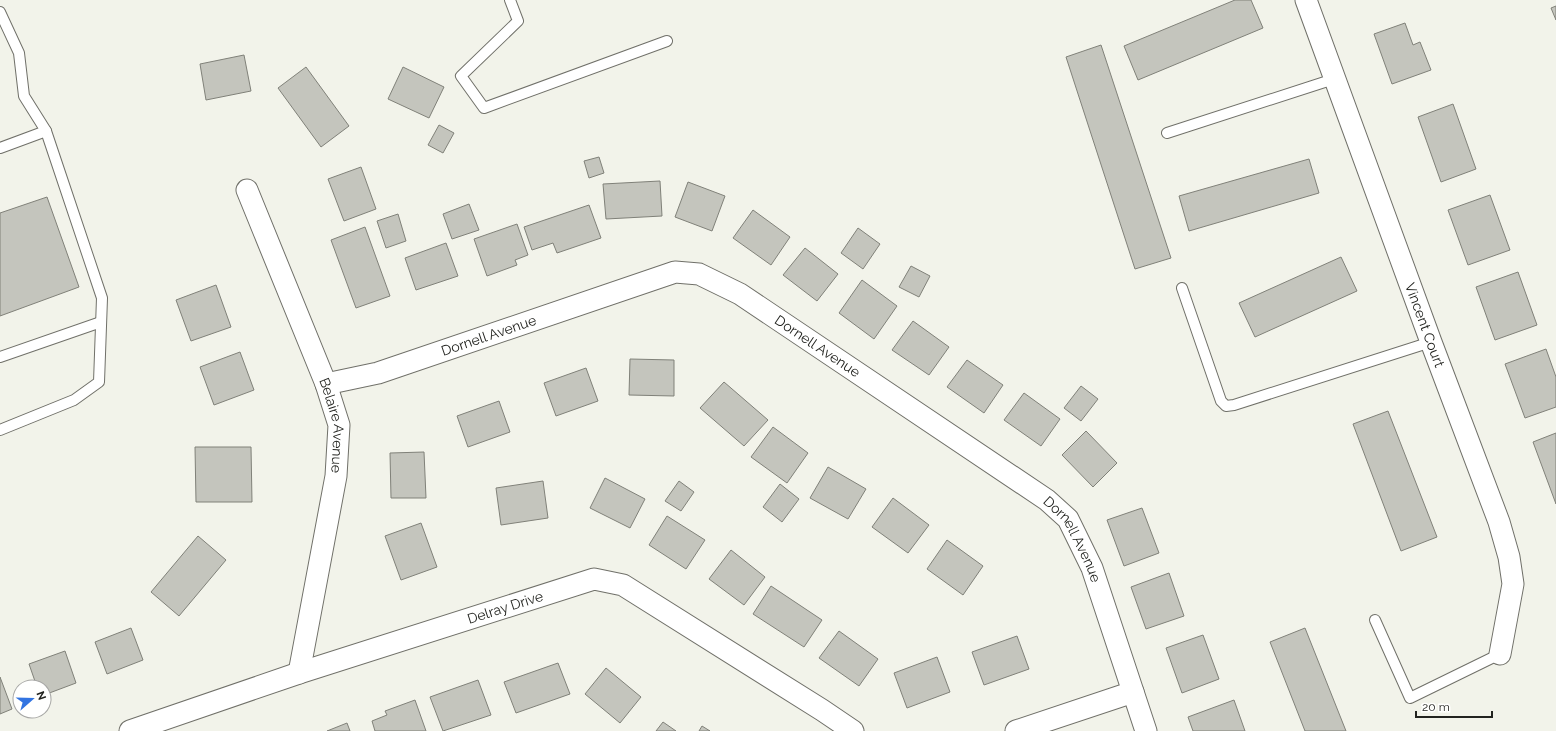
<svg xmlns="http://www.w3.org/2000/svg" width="1556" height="731" viewBox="0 0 1556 731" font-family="Raleway,sans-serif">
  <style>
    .building { fill: #c4c5bd; stroke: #808179 }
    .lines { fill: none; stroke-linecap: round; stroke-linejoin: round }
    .lane-casing { stroke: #707069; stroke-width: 12 }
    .street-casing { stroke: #707069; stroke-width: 23 }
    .lane { stroke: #fff; stroke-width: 10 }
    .street { stroke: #fff; stroke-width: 21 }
    .labels { text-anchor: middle; stroke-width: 4; stroke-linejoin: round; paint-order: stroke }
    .street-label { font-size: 14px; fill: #22231f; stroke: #fffffe }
  </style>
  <rect width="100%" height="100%" fill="#f2f3ea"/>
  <g class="building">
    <polygon points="1235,0 1251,0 1263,28 1138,80 1124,46"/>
    <polygon points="1556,6 1556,20 1551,8"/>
    <polygon points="1405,23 1413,45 1420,42 1431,70 1392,84 1374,34"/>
    <polygon points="1101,45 1171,258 1135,269 1066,57"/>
    <polygon points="244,55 251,91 206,100 200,64"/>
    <polygon points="306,67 349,126 321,147 278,88"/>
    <polygon points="403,67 444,87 429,118 388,99"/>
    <polygon points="1453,104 1476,169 1441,182 1418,117"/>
    <polygon points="439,125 454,133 443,153 428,145"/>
    <polygon points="599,157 604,173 589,178 584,161"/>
    <polygon points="1309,159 1319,193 1189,231 1179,196"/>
    <polygon points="361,167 376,209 344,221 328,179"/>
    <polygon points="660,181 662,216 606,219 603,184"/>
    <polygon points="688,182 725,196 712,231 675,217"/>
    <polygon points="1490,195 1510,250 1468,265 1448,210"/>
    <polygon points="47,197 79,287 0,316 0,213"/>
    <polygon points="469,204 479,230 452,239 443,214"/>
    <polygon points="589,205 601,238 557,253 553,243 532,250 524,227"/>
    <polygon points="753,210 790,237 771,265 733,238"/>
    <polygon points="398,214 406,241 386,248 377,221"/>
    <polygon points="517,224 528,255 515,260 517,265 487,276 474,239"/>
    <polygon points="365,227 390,296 356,308 331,240"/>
    <polygon points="858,228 880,244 863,269 841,253"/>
    <polygon points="446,243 458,276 416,290 405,258"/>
    <polygon points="805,248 838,274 817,301 783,275"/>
    <polygon points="1341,257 1357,291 1255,337 1239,303"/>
    <polygon points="911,266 930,276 919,297 899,287"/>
    <polygon points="1518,272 1537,325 1495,340 1476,287"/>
    <polygon points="862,280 897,306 874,339 839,313"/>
    <polygon points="216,285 231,327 191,341 176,300"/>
    <polygon points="913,321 949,347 929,375 892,350"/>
    <polygon points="1546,349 1556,377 1556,407 1525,418 1505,364"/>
    <polygon points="240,352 254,390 214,405 200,367"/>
    <polygon points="630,359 674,360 674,396 629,395"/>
    <polygon points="967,360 1003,385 984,413 947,387"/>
    <polygon points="586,368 598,401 556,416 544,383"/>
    <polygon points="724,382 768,420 744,446 700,408"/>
    <polygon points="1081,386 1098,399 1081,421 1064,408"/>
    <polygon points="1024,393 1060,419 1041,446 1004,420"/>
    <polygon points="499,401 510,432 468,447 457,416"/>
    <polygon points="1388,411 1437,537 1401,551 1353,424"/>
    <polygon points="773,427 808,453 787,483 751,457"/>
    <polygon points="1086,431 1117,463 1093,487 1062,455"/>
    <polygon points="1556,433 1556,504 1533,442"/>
    <polygon points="195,447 251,447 252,502 196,502"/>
    <polygon points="424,452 426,498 391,498 390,453"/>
    <polygon points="828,467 866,489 848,519 810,498"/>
    <polygon points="605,478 645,499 630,528 590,508"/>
    <polygon points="543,481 548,518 501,525 496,488"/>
    <polygon points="679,481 694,492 681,511 665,501"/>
    <polygon points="780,484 799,499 782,522 763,507"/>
    <polygon points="893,498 929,525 908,553 872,527"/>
    <polygon points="1142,508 1159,553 1124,566 1107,520"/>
    <polygon points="667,516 705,540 686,569 649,545"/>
    <polygon points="421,523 437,567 401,580 385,536"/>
    <polygon points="198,536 226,560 179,616 151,592"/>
    <polygon points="947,540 983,566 963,595 927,569"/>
    <polygon points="731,550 765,577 744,605 709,579"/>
    <polygon points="1169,573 1184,616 1146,629 1131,587"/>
    <polygon points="771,586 822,620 804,647 753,614"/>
    <polygon points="131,628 143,660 107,674 95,642"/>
    <polygon points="1305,628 1346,731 1305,731 1270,642"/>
    <polygon points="839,631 878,659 859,686 819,658"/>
    <polygon points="1203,635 1219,679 1182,693 1166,648"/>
    <polygon points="1017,636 1029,669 984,685 972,652"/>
    <polygon points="65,651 76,683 44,695 44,687 37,687 29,664"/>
    <polygon points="937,657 950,692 907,708 894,673"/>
    <polygon points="558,663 570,694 516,713 504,682"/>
    <polygon points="606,668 641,697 620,723 585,694"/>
    <polygon points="0,677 12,709 0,714"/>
    <polygon points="478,680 491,715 443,731 430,697"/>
    <polygon points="415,700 426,731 375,731 372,721 387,715 385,711"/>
    <polygon points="1234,700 1245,731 1193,731 1188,717"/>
    <polygon points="663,722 676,731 656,731"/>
    <polygon points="347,723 350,731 327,731"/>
    <polygon points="702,726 710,731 699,731"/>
  </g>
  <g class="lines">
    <defs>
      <g id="lane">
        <polyline points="510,0 518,21 461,76 484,108 667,41"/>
        <polyline points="0,12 19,53 24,96 46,131 102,298 99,382 74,400 0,430"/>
        <polyline points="1167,133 1334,79"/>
        <polyline points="0,148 46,131"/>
        <polyline points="1182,288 1221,401 1226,406 1234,405 1431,342"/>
        <polyline points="0,357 101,322"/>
        <polyline points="1375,620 1410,698 1500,654"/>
      </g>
      <g id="street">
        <path id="s1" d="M1306,0L1431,342L1499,522L1509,557L1513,584L1500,654"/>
        <path id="s2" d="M247,190L326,384L339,425L336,476L299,673"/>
        <path id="s3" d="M326,384L378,373L675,272L699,274L740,294L1047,500L1068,519L1092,568L1146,731"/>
        <path id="s4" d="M130,731L299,673L594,579L623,585L822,710L853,731"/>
        <polyline points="1016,731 1133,692"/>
      </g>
    </defs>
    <use href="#lane" class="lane-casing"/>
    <use href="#street" class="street-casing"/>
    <use href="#lane" class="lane"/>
    <use href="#street" class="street"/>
  </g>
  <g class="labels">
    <g class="street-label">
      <text dy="5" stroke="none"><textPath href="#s1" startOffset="346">Vincent Court</textPath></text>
      <text dy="5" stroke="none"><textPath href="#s3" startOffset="170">Dornell Avenue</textPath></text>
      <text dy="5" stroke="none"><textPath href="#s3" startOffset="530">Dornell Avenue</textPath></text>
      <text dy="5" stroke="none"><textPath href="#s2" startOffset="252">Belaire Avenue</textPath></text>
      <text dy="5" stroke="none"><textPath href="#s3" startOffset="854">Dornell Avenue</textPath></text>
      <text dy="5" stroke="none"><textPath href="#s4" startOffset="395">Delray Drive</textPath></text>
    </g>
  </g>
  <g transform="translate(32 699) rotate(70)"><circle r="19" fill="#fffffe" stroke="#a7a7a5"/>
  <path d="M0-3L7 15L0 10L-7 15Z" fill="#3274e1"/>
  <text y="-6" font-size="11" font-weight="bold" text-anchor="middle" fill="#22231f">N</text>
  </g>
  <path d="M1416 711v6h76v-6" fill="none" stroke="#22231f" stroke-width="2"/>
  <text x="1422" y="711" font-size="12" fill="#22231f" stroke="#fffffe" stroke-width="3" paint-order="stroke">20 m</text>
</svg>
